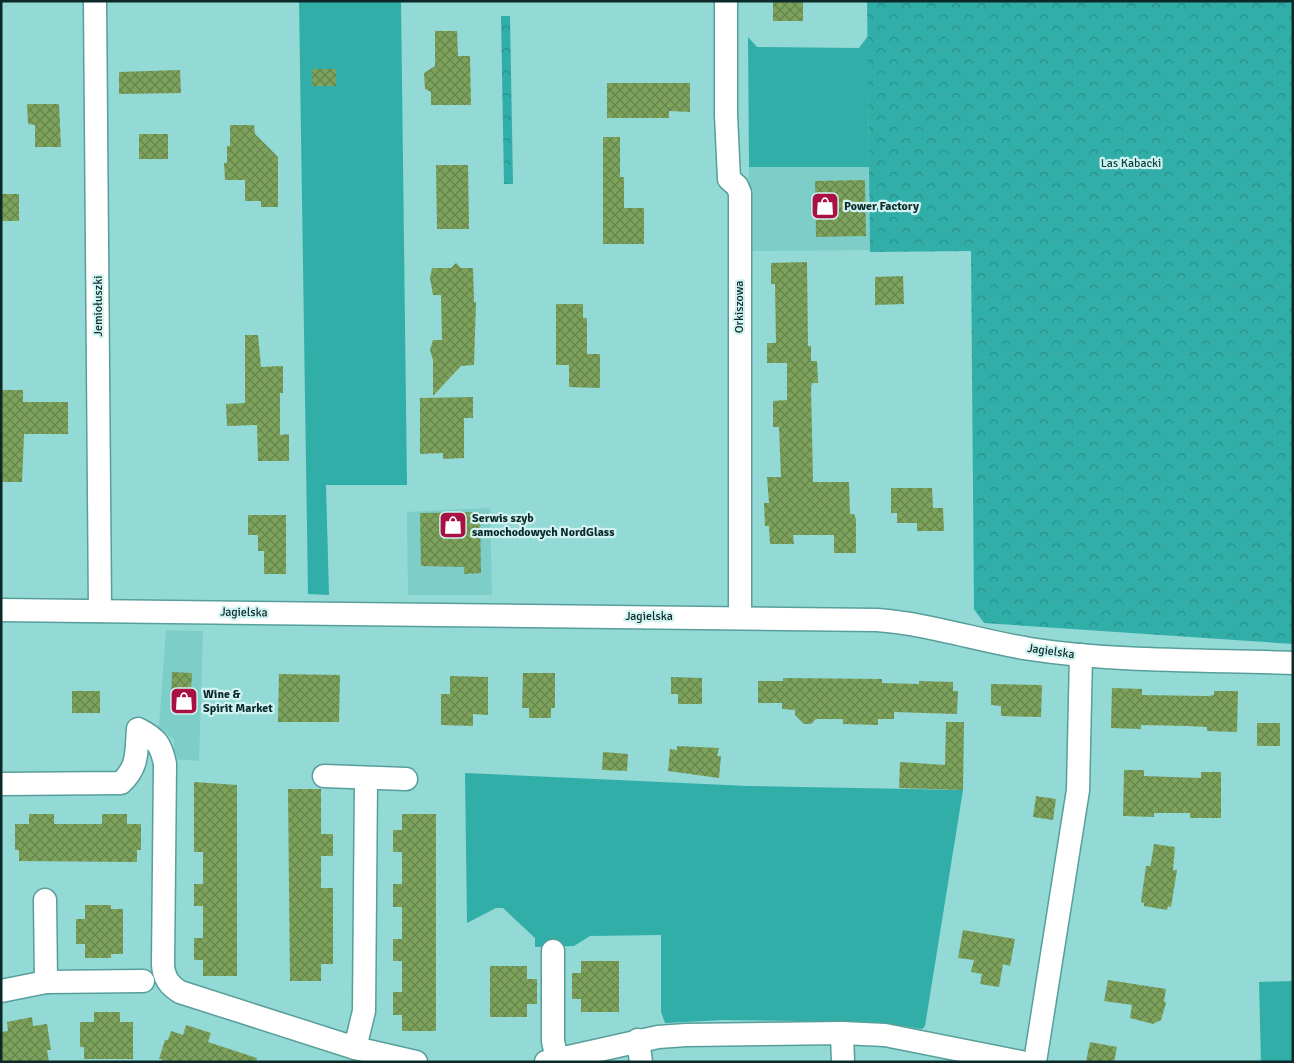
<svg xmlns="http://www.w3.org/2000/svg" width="1294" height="1063" viewBox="0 0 1294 1063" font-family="Signika,sans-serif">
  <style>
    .built { fill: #7dcdc9 }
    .green { fill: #32aea9 }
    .forest { fill: url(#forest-crowns) }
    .building { fill: url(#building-cross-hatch) }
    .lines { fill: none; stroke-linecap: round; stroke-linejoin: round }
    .minor-casing { stroke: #589e9a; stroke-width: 25 }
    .minor { stroke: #fff; stroke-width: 22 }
    .labels { text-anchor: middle; stroke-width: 4.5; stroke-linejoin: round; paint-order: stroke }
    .park-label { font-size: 12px; fill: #073f3e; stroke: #d1f3f1 }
    .poi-label { font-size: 12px; font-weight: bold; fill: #0b2928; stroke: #d1f3f1; text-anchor: start }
    .street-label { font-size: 12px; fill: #0b2928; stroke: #d1f3f1 }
  </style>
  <defs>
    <pattern id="forest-crowns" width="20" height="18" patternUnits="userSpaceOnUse" patternTransform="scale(1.25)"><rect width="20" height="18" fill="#32aea9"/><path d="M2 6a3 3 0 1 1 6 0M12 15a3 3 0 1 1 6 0" fill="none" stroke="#298e8a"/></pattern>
    <pattern id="building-cross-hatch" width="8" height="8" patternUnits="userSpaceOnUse" patternTransform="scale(1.25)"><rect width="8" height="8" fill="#7da25c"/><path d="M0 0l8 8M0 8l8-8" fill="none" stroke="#65844c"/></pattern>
  </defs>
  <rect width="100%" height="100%" fill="#93d9d5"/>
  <g class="built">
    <polygon points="749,167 869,167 870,250 749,251"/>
    <polygon points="490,508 492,595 408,595 407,512"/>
    <polygon points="166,630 203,631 199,761 173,759 174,740 159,727"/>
  </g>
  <g class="green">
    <polygon points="299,1 401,1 407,485 326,485 329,595 308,594"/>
    <polygon points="868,36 869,167 749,167 748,37 757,47 859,48"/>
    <polygon points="465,773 748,786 963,790 925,1026 922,1029 875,1022 723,1020 665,1023 661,1012 661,935 590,936 574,946 535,947 535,938 503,908 496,908 467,923"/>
    <polygon points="1293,981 1293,1062 1261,1062 1259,982"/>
  </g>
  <g class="forest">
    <polygon points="867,1 1293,1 1293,644 984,623 974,609 971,251 870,252"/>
    <polygon points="501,16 510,16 513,184 504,184"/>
  </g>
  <g class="building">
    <rect x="773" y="1" width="30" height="20"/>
    <polygon points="435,31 457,31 458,56 470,56 471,105 431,105 431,92 425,89 424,73 435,66"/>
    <rect x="312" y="69" width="24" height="17"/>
    <polygon points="180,70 181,93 119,94 119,72"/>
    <polygon points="607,83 690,83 690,112 669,111 669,118 607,118"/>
    <polygon points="27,104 59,104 61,147 35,147 35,125 28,124"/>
    <polygon points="230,125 254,125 255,134 278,157 278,207 261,207 261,201 245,201 245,180 225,180 224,163 227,163 227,146 230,146"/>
    <rect x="139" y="134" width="29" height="25"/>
    <polygon points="603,137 620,137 620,177 624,177 624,208 644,208 644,244 603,244"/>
    <polygon points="436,165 468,165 469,229 437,229"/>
    <polygon points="865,180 866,236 816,237 815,181"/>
    <rect x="1" y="194" width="18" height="27"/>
    <polygon points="807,262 808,346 811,346 811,361 817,361 818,383 812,383 811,388 813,482 849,482 850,514 854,514 856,519 856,553 834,553 834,535 793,535 794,544 770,544 769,526 765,526 764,503 769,503 767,477 781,477 779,427 773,427 773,401 787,400 787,363 767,363 767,343 776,343 775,284 771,284 771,263"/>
    <polygon points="456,263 461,268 473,268 474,302 476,302 474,365 461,366 433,396 433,360 430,350 433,340 442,340 441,295 433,295 430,278 432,268 451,268"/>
    <polygon points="903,276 904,304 875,305 875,277"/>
    <polygon points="556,304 583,304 583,318 587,318 587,354 600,354 600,388 569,387 569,365 556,365"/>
    <polygon points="245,335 258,335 261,367 283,366 283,393 280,393 280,435 289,434 289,461 258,461 257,425 227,426 226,404 245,403"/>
    <polygon points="1,390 23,390 23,402 68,402 68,434 24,434 22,482 1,482"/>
    <polygon points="473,397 473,418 464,418 464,458 443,459 443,453 420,454 420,398"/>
    <polygon points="891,488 932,488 933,508 943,508 944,531 917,531 917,523 897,523 897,513 891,513"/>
    <polygon points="480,512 481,573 464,574 464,567 421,566 420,513"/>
    <polygon points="248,515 286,515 286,574 264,574 264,551 258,551 258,535 248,535"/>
    <polygon points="172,672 192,673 190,709 171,708"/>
    <polygon points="523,673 555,673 555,708 551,708 551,718 529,718 529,708 522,708"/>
    <polygon points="279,674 340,675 339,722 278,722"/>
    <polygon points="450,676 488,677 488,715 473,714 473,726 441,725 441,694 450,694"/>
    <polygon points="671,677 702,678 702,704 678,704 678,694 671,694"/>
    <polygon points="783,678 882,679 882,683 919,684 919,681 953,682 953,691 958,691 957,714 894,712 894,719 878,719 878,725 843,724 843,719 816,719 811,724 804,724 795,715 795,710 782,709 782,703 758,703 758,681 783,681"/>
    <polygon points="991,684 1042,685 1041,717 1001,716 1001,706 991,705"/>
    <polygon points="1112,688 1142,689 1142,695 1208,696 1214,695 1214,691 1238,691 1237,732 1207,731 1207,727 1188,726 1141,725 1141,729 1111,728"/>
    <rect x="72" y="691" width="28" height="22"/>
    <polygon points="946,722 964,722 963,790 899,788 900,762 945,765"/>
    <rect x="1257" y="723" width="23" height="23"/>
    <polygon points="677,746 719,748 717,756 721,756 719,778 668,771 670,749 677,750"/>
    <polygon points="603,752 628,754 627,771 602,770"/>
    <polygon points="1124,770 1144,770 1144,776 1201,778 1201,772 1221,772 1221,818 1190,818 1190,813 1154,813 1154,817 1123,816"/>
    <polygon points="194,782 237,785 237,976 203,976 203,960 194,960 194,938 203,938 203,906 194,906 194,884 203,884 203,852 194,852"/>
    <polygon points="288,789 321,789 321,834 333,834 333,856 321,856 321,888 333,888 333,964 321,964 321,981 290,981"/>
    <polygon points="1036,796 1056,799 1053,820 1033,817"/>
    <polygon points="29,814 54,814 54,824 102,824 102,814 127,814 127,824 141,824 141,850 137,850 137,862 19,861 19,850 15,850 15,824 29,824"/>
    <polygon points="402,814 436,814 436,1031 402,1031 402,1015 393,1015 393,992 402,992 402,961 393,961 393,939 402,939 402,907 393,907 393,884 402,884 402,852 393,852 393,830 402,830"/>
    <polygon points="1154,844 1175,847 1173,870 1177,870 1171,907 1168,906 1167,910 1144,906 1144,903 1141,902 1146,866 1150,866 1151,863"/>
    <polygon points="85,905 111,905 111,909 123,909 123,954 111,954 111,958 85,958 85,944 76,944 76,919 85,919"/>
    <polygon points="963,930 1015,939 1010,966 1003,964 999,987 980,984 982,974 971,972 974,960 958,958"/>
    <polygon points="581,961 619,961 619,1012 581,1012 581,999 572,999 572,973 581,973"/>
    <polygon points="490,966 527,966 527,979 537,979 537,1004 527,1004 527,1017 490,1017"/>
    <polygon points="1108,980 1166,989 1164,1001 1166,1003 1161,1020 1153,1024 1130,1018 1132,1005 1104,1001"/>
    <polygon points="94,1012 120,1012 120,1022 133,1022 133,1059 84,1059 84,1047 80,1047 80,1022 94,1022"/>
    <polygon points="32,1017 33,1026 47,1024 51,1050 47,1050 49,1062 4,1062 1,1058 1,1032 8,1031 7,1022"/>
    <polygon points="186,1025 211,1033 208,1042 257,1058 256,1062 161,1062 162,1059 159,1059 165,1040 168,1040 171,1031 183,1035"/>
    <polygon points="1090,1042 1117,1047 1114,1062 1086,1062"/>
  </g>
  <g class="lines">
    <defs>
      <g id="minor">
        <polyline points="95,1 100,611"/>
        <polyline points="726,1 726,115 729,179 737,186 740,193 740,617"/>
        <path d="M1,610L877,620C930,624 979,641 1030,649C1114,662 1208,660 1293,663"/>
        <polyline points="324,776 406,779"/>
        <path d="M1,784L121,783C139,766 136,752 138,729C156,738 161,744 165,764L163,965C164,978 169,985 180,992L355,1048L416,1062"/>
        <polyline points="45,900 46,982"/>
        <polyline points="553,951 553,1041 557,1060"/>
        <polyline points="1,991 46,982 143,981"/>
        <polyline points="842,1033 843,1062"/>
        <polyline points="638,1040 641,1062"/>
        <polyline points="355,1048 364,1011 366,778"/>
        <polyline points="546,1062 658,1037 686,1035 842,1033 885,1035 1021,1062"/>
        <polyline points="1035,1062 1078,790 1081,655"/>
      </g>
    </defs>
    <use href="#minor" class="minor-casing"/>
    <use href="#minor" class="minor"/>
  </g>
  <defs>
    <symbol id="shop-square" viewBox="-11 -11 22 22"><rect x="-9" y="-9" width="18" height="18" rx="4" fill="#a81141" stroke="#d1f3f1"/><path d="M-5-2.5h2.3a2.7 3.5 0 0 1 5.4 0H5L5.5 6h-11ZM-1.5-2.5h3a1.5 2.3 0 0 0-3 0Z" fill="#fff"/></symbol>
  </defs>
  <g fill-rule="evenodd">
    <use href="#shop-square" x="809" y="190" width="32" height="32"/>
    <use href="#shop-square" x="437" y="509" width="32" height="32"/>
    <use href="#shop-square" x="168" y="685" width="32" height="32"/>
  </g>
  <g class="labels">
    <g class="park-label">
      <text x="1131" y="167">Las Kabacki</text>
    </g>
    <g class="poi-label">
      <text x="844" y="210">Power Factory</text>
      <text x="472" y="522">Serwis szyb<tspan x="472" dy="14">samochodowych NordGlass</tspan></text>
      <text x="203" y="698">Wine &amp;<tspan x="203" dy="14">Spirit Market</tspan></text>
    </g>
    <g class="street-label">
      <text transform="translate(98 306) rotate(-90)" y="4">Jemiołuszki</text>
      <text transform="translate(739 307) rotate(-90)" y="4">Orkiszowa</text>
      <text transform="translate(244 612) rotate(1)" y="4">Jagielska</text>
      <text x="649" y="620">Jagielska</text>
      <text transform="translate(1051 651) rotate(8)" y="4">Jagielska</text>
    </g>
  </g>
  <rect width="1294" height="1063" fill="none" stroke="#0b2928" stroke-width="5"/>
</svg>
